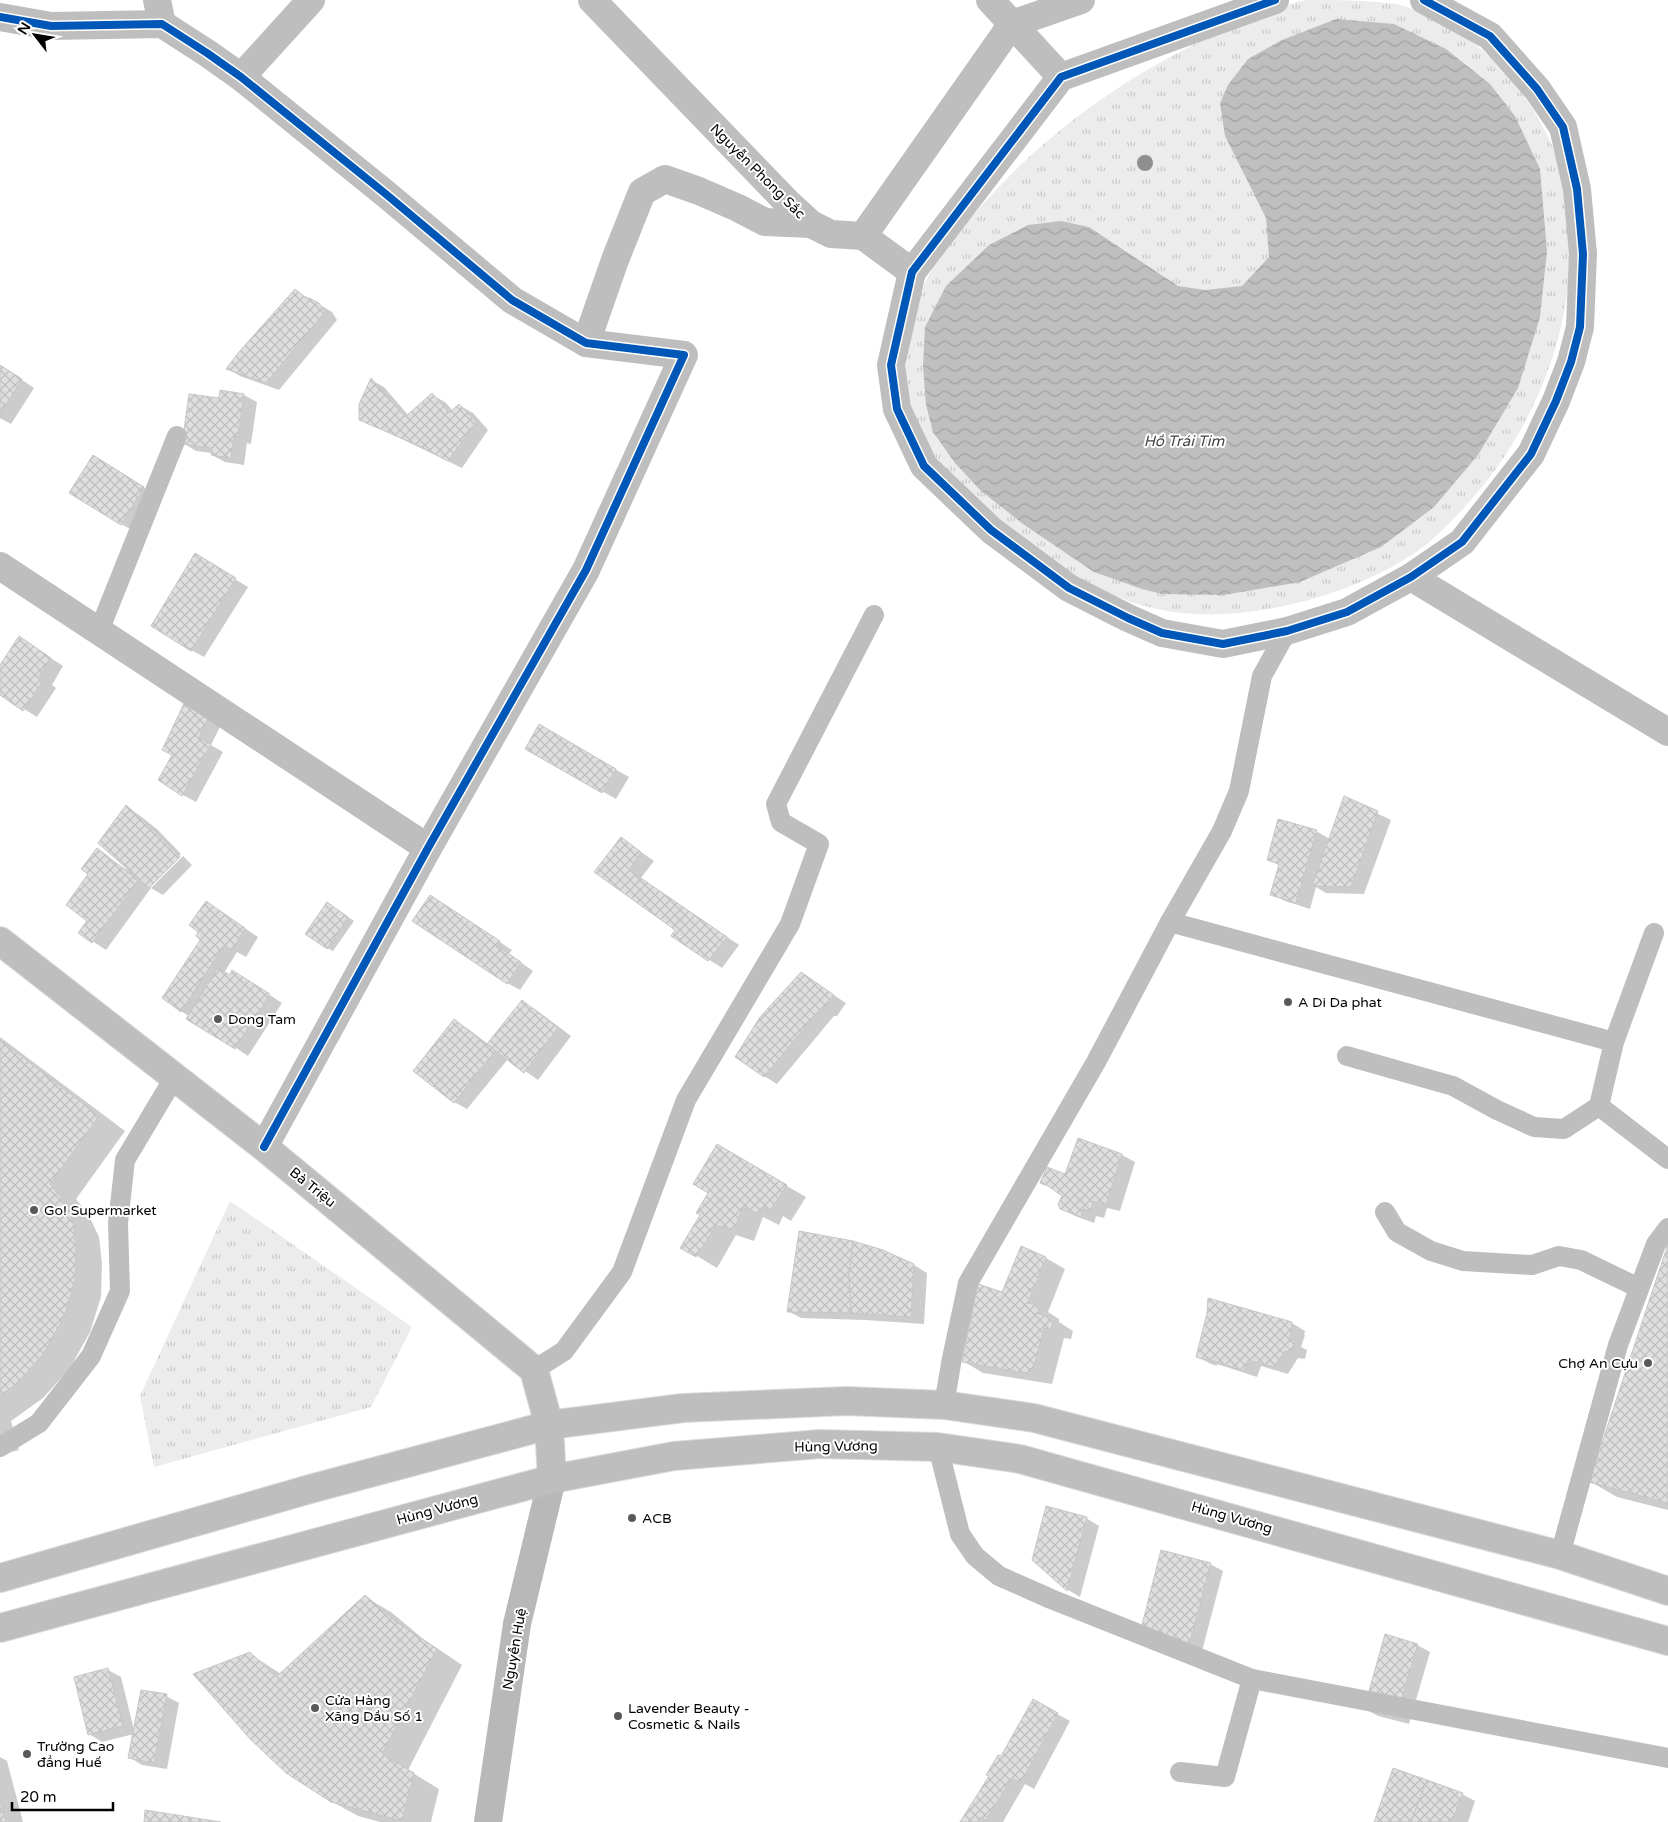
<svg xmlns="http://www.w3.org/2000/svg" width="1668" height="1822" viewBox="0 0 1668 1822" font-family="'Varela Round',sans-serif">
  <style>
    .grass { fill: url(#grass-tufts) }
    .water { fill: url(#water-waves) }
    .shadow { fill: #0003 }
    .building { fill: url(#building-cross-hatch); stroke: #c7c7c7 }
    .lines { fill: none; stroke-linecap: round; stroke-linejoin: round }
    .primary-casing { stroke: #dbdbdb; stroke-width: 30 }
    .trunk-casing { stroke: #dbdbdb; stroke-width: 30 }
    .service { stroke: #bebebe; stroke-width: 20 }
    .minor { stroke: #bebebe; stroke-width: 28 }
    .secondary { stroke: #b8b8b8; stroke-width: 28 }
    .primary { stroke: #bebebe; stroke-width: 28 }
    .trunk { stroke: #bebebe; stroke-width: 28 }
    .cycleway-casing { stroke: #fff; stroke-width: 11 }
    .cycleway { stroke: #0057b8; stroke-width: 8 }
    .tree { fill: #8f8f8f }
    .poi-dot { fill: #595959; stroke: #fff; stroke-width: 2 }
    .labels { text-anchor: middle; stroke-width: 4; stroke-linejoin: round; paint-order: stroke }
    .street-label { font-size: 14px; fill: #000; stroke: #fff }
    .poi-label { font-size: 14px; fill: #000; stroke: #fff; text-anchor: start }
    .water-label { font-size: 15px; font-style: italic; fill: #444; stroke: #fff }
  </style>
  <defs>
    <pattern id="grass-tufts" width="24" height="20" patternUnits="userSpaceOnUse" patternTransform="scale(1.25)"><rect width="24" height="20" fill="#ececec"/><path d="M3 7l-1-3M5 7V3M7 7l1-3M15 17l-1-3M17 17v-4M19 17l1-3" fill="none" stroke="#c9c9c9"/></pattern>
    <pattern id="water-waves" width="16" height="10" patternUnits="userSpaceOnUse" patternTransform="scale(1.25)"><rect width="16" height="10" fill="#bfbfbf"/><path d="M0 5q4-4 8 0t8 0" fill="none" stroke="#a2a2a2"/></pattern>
    <pattern id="building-cross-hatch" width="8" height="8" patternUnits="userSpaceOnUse" patternTransform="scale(1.25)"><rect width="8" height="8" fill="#dfdfdf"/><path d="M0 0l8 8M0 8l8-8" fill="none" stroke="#bebebe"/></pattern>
  </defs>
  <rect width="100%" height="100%" fill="#fff"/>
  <g class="grass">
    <path d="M1307,0C1336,0 1367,0 1396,4C1444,16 1495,53 1523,94C1545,126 1564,164 1568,203C1582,316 1538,430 1460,512C1447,526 1432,541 1416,552C1378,578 1333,595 1288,605C1236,617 1182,619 1131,602C1094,589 1058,568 1027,545C1011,533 998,518 983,504C969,491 953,478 940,463C923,443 912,416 907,391C903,370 908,353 912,333C915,320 917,306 921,294C931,263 955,236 976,212C1043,134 1130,72 1223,31C1241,23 1259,13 1278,7C1287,4 1297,2 1307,0Z"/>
    <polygon points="230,1201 412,1327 371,1407 154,1467 140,1396"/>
  </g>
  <polygon class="water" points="1336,19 1394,24 1446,49 1490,84 1515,116 1540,169 1547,251 1540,317 1518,388 1478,455 1434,507 1381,547 1300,582 1224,595 1162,594 1142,589 1094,572 1023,524 980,490 955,463 933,432 926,405 923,366 925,327 946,286 989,245 1028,225 1061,221 1089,227 1178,286 1205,290 1242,286 1269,257 1266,218 1225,136 1220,103 1228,85 1248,59 1282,40"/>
  <g class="shadow">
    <polygon points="295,290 332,312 337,320 279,390 240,376 228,369"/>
    <polygon points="0,365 34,388 11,424 0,418"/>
    <polygon points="371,380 384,387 409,416 432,395 445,402 453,411 459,405 473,413 488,430 462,468 360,419"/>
    <polygon points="221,392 244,395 257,402 251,444 247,443 244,465 225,462 212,455 212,453 196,451 183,443 220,399"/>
    <polygon points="106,464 156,495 134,531 121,524"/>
    <polygon points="209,563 248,587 204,657 191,650"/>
    <polygon points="32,646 63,666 52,685 56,688 37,717 0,694 0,667"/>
    <polygon points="188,699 224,719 211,745 223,752 196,802 183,795 173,755"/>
    <polygon points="540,726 629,777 616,799 526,748"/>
    <polygon points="1345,798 1391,820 1364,894 1326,893 1316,887 1310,909 1285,901 1271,894 1280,866 1268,859 1316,831 1330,839"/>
    <polygon points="126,807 139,815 158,830 181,854 150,886 151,888 183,856 192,865 163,895 151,888 106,950 80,933 89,921 89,874 97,850 127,870 128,868"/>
    <polygon points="621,838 654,861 641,878 739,945 722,968 672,936 676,930 596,871"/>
    <polygon points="206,902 258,937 246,957 237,952 224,973 231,977 245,979 282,1003 248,1056 181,1011 202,939"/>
    <polygon points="443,904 512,950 509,954 533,971 520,990 507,983"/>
    <polygon points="333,907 354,921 333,951 327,948"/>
    <polygon points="801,974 846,1003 837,1016 834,1016 777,1084 764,1076"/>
    <polygon points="522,1002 535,1009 571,1036 538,1080 508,1059 467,1109 454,1102 454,1021 467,1028 488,1044"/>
    <polygon points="0,1037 125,1131 76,1199 89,1216 99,1237 102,1263 101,1297 90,1332 70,1368 43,1398 11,1421 19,1450 0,1455"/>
    <polygon points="718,1146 806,1197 791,1221 783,1216 779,1225 763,1217 754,1241 736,1235 717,1268 682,1247 701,1215 709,1192"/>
    <polygon points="1122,1155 1135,1162 1120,1211 1107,1208 1104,1218 1096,1216 1094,1223 1075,1216 1061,1208 1063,1195 1042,1183"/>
    <polygon points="1022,1248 1046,1258 1065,1269 1048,1312 1059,1319 1059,1322 1073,1331 1071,1339 1064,1338 1052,1384 983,1373 963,1361 1003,1293"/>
    <polygon points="1668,1248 1668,1510 1617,1497 1591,1482"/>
    <polygon points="914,1265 927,1273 924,1324 865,1320 801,1318 788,1311"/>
    <polygon points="1292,1323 1305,1331 1304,1335 1305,1335 1301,1347 1307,1350 1305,1359 1298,1358 1288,1374 1261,1366 1257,1377 1217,1364 1217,1366 1211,1364 1198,1357"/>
    <polygon points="1086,1518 1099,1526 1080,1597 1068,1590 1033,1560"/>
    <polygon points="1210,1564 1223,1571 1200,1659 1153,1648"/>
    <polygon points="365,1597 391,1612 422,1638 462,1665 408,1770 439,1789 431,1822 380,1822 358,1816 331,1801 250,1654 281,1674"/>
    <polygon points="1417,1645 1430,1652 1409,1724 1378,1716 1365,1709"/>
    <polygon points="108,1670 121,1677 134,1730 166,1696 179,1703 167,1769 142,1765 129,1757 134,1734 102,1742 89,1734"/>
    <polygon points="1033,1701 1070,1721 1034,1789 1025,1784 1003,1822 961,1822 1001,1758"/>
    <polygon points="0,1757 7,1761 23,1822 0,1822"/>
    <polygon points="1462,1794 1475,1801 1468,1822 1375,1822"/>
  </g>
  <g class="building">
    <polygon points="295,289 307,299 309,298 319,303 325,312 266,383 226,369 238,353"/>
    <polygon points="0,365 22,379 0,414"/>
    <polygon points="371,378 405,417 432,393 449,413 459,404 476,422 448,461 422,447 359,420 359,404"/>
    <polygon points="220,390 244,394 238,437 234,436 231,458 211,455 212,448 182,444 189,394 219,398"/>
    <polygon points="93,455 144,487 121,525 69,493"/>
    <polygon points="195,553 236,578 191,651 151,626"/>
    <polygon points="19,636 51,658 39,676 44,679 23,711 0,695 0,665"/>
    <polygon points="187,697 212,710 199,738 211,744 182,796 158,780 172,755 162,750"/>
    <polygon points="539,724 616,769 602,793 525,749"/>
    <polygon points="1344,796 1378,811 1351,887 1312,886"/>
    <polygon points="126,805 144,821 180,857 149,888 98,843"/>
    <polygon points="1278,819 1317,830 1296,903 1270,895 1279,864 1267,860"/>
    <polygon points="621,837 641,852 629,870 727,937 708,961 671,936 675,930 594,872"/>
    <polygon points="97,848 134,877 133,878 138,881 92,943 78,933 87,921 66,905 88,874 81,869"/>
    <polygon points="430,895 500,941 497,946 521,962 507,984 412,921"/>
    <polygon points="206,901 245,928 232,951 224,945 181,1012 162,998 200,940 196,936 198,932 189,925"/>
    <polygon points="327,902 348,917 327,949 305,934"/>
    <polygon points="218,968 230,975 232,970 270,994 235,1049 186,1019"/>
    <polygon points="801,972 834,995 823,1009 820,1009 764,1077 735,1057 760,1017"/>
    <polygon points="522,1000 558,1028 524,1073 487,1044"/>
    <polygon points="454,1019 495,1051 454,1103 413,1071"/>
    <polygon points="0,1040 99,1116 50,1184 63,1200 73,1221 76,1247 75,1282 64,1317 44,1353 17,1384 0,1395"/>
    <polygon points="1078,1138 1122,1154 1106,1205 1093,1201 1091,1211 1083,1209 1081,1217 1060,1209 1058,1204 1062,1196 1048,1186 1040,1183 1047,1167 1065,1174"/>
    <polygon points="717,1144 787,1185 770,1210 763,1206 759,1214 743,1207 734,1230 716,1225 696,1257 680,1248 700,1215 696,1213 708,1193 693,1184"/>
    <polygon points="799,1231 853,1241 849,1274 851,1313 787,1312"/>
    <polygon points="853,1241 883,1250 914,1264 911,1317 851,1313 849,1274"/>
    <polygon points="1668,1244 1668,1503 1589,1482"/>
    <polygon points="1021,1246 1046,1257 1028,1303 1040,1306 1038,1314 1054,1318 1051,1329 1044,1328 1032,1374 962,1362 978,1284 1002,1292"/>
    <polygon points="1208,1298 1292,1322 1291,1326 1293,1327 1289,1339 1295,1341 1292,1353 1285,1351 1274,1367 1248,1360 1244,1371 1205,1358 1205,1360 1196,1357 1207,1313"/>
    <polygon points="1046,1506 1087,1517 1067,1591 1032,1560"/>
    <polygon points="1161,1550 1211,1563 1187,1653 1138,1641"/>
    <polygon points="365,1595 396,1622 437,1649 382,1754 414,1773 402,1821 331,1802 286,1773 251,1740 193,1674 250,1652 276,1677"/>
    <polygon points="1385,1634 1418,1644 1396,1718 1364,1709"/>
    <polygon points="108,1668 123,1726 88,1735 74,1677"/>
    <polygon points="141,1690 167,1694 154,1763 128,1758"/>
    <polygon points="1033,1699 1058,1713 1021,1783 1012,1778 986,1820 980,1817 977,1822 960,1822 989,1776 986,1775 998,1755 1001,1756"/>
    <polygon points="1393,1768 1427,1780 1411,1822 1374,1822"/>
    <polygon points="1427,1780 1463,1793 1452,1822 1411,1822"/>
    <polygon points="0,1798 6,1822 0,1822"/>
    <polygon points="145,1810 221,1822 144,1822"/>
  </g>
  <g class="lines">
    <defs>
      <g id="primary">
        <polyline points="0,1578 310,1489 549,1425"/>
        <polyline points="0,1628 552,1479"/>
      </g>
      <g id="trunk">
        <polyline points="0,941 264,1147 534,1370 549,1425 552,1479 674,1456 820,1444 938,1447 1020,1459 1668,1641"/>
        <polyline points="549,1425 683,1408 847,1401 944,1405 1034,1418 1560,1555 1668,1591"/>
      </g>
    </defs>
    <use href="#primary" class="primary-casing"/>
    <use href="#trunk" class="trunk-casing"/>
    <g class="service">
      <polyline points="99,631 177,436"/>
      <polyline points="1170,922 1614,1042"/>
      <polyline points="1347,1056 1453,1086 1497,1110 1534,1127 1564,1129 1599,1106 1668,1159"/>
      <polyline points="1599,1106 1614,1042 1654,933"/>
      <polyline points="1385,1212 1397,1232 1431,1251 1463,1261 1532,1265 1559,1256 1581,1260 1639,1288"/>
      <polyline points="534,1370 564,1351 622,1272 686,1100 790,924 819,844 781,822 776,804 874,615"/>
      <polyline points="944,1405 952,1358 968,1283 1096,1062 1170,922 1222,831 1239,791 1262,676 1287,631"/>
      <polyline points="0,1447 39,1423 91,1356 120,1291 118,1223 125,1160 174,1078"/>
      <polyline points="938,1447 960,1534 975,1556 999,1576 1051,1599 1252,1679 1668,1758"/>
      <polyline points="1560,1555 1618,1345 1656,1244 1668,1228"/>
      <polyline points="1180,1772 1225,1777 1252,1679"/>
    </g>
    <g class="minor">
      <polyline points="157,0 162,24"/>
      <polyline points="592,0 787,202 811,224 831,234 863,236 1012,24 1081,0"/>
      <polyline points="990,0 1061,77"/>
      <polyline points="1275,0 1061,77 912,272 891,365 897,409 924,466 991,530 1069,588 1128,618 1162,633 1223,644 1287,631 1347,612 1411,577 1462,542 1531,454 1556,401 1571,362 1580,327 1583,254 1577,189 1563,127 1537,89 1490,36 1424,0"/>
      <polyline points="0,17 51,26 162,24 207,53 241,77 387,195 512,300 586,343 684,355 586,570 428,848 264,1147"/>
      <polyline points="241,77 311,0"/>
      <polyline points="863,236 912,272"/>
      <polyline points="586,343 615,260 642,192 665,179 699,191 738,208 765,222 811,224"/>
      <polyline points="0,566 428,848"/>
      <polyline points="1411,577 1668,732"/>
    </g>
    <polyline class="secondary" points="488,1822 517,1624 552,1479"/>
    <use href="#primary" class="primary"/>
    <use href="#trunk" class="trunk"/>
    <defs>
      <g id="cycleway">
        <polyline points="1275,0 1061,77 912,272 891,365 897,409 924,466 991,530 1069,588 1128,618 1162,633 1223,644 1287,631 1347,612 1411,577 1462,542 1531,454 1556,401 1571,362 1580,327 1583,254 1577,189 1563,127 1537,89 1490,36 1424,0"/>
        <polyline points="0,17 51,26 162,24 207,53 241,77 387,195 512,300 586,343 684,355 586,570 428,848 264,1147"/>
      </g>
    </defs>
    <use href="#cycleway" class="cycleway-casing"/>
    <use href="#cycleway" class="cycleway"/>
  </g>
  <circle class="tree" cx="1145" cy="163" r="8"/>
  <g class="poi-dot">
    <circle cx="1288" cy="1002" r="5"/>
    <circle cx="218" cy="1019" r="5"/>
    <circle cx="34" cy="1210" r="5"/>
    <circle cx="1648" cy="1363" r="5"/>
    <circle cx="632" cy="1518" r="5"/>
    <circle cx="315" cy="1708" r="5"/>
    <circle cx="618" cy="1716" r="5"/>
    <circle cx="27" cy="1754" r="5"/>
  </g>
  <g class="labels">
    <g class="street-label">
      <text transform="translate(758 171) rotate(45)" y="5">Nguyễn Phong Sắc</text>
      <text transform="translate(313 1187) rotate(39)" y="5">Bà Triệu</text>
      <text transform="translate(836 1446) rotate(-1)" y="5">Hùng Vương</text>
      <text transform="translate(437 1509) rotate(-15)" y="5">Hùng Vương</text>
      <text transform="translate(1232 1517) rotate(16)" y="5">Hùng Vương</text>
      <text transform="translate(514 1649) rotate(-80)" y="5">Nguyễn Huệ</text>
    </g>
    <g class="poi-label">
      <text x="1298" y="1007">A Di Da phat</text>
      <text x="228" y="1024">Dong Tam</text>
      <text x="44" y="1215">Go! Supermarket</text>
      <text x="1638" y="1368" text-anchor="end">Chợ An Cựu</text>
      <text x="642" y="1523">ACB</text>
      <text x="325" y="1705">Cửa Hàng<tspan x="325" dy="16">Xăng Dầu Số 1</tspan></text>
      <text x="628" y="1713">Lavender Beauty -<tspan x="628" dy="16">Cosmetic &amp; Nails</tspan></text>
      <text x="37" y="1751">Trường Cao<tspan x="37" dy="16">đẳng Huế</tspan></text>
    </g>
    <g class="water-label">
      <text x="1184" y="446">Hồ Trái Tim</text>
    </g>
  </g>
  <g transform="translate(35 35) rotate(301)" stroke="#ffffff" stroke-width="4" paint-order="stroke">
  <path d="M0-4L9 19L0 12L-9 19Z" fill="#000000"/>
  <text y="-8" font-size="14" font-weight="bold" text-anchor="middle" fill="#000000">N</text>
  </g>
  <path d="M12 1802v8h101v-8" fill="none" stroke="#000000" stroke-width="2.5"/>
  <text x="20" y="1802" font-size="15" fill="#000000" stroke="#ffffff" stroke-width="4" paint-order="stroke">20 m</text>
</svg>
